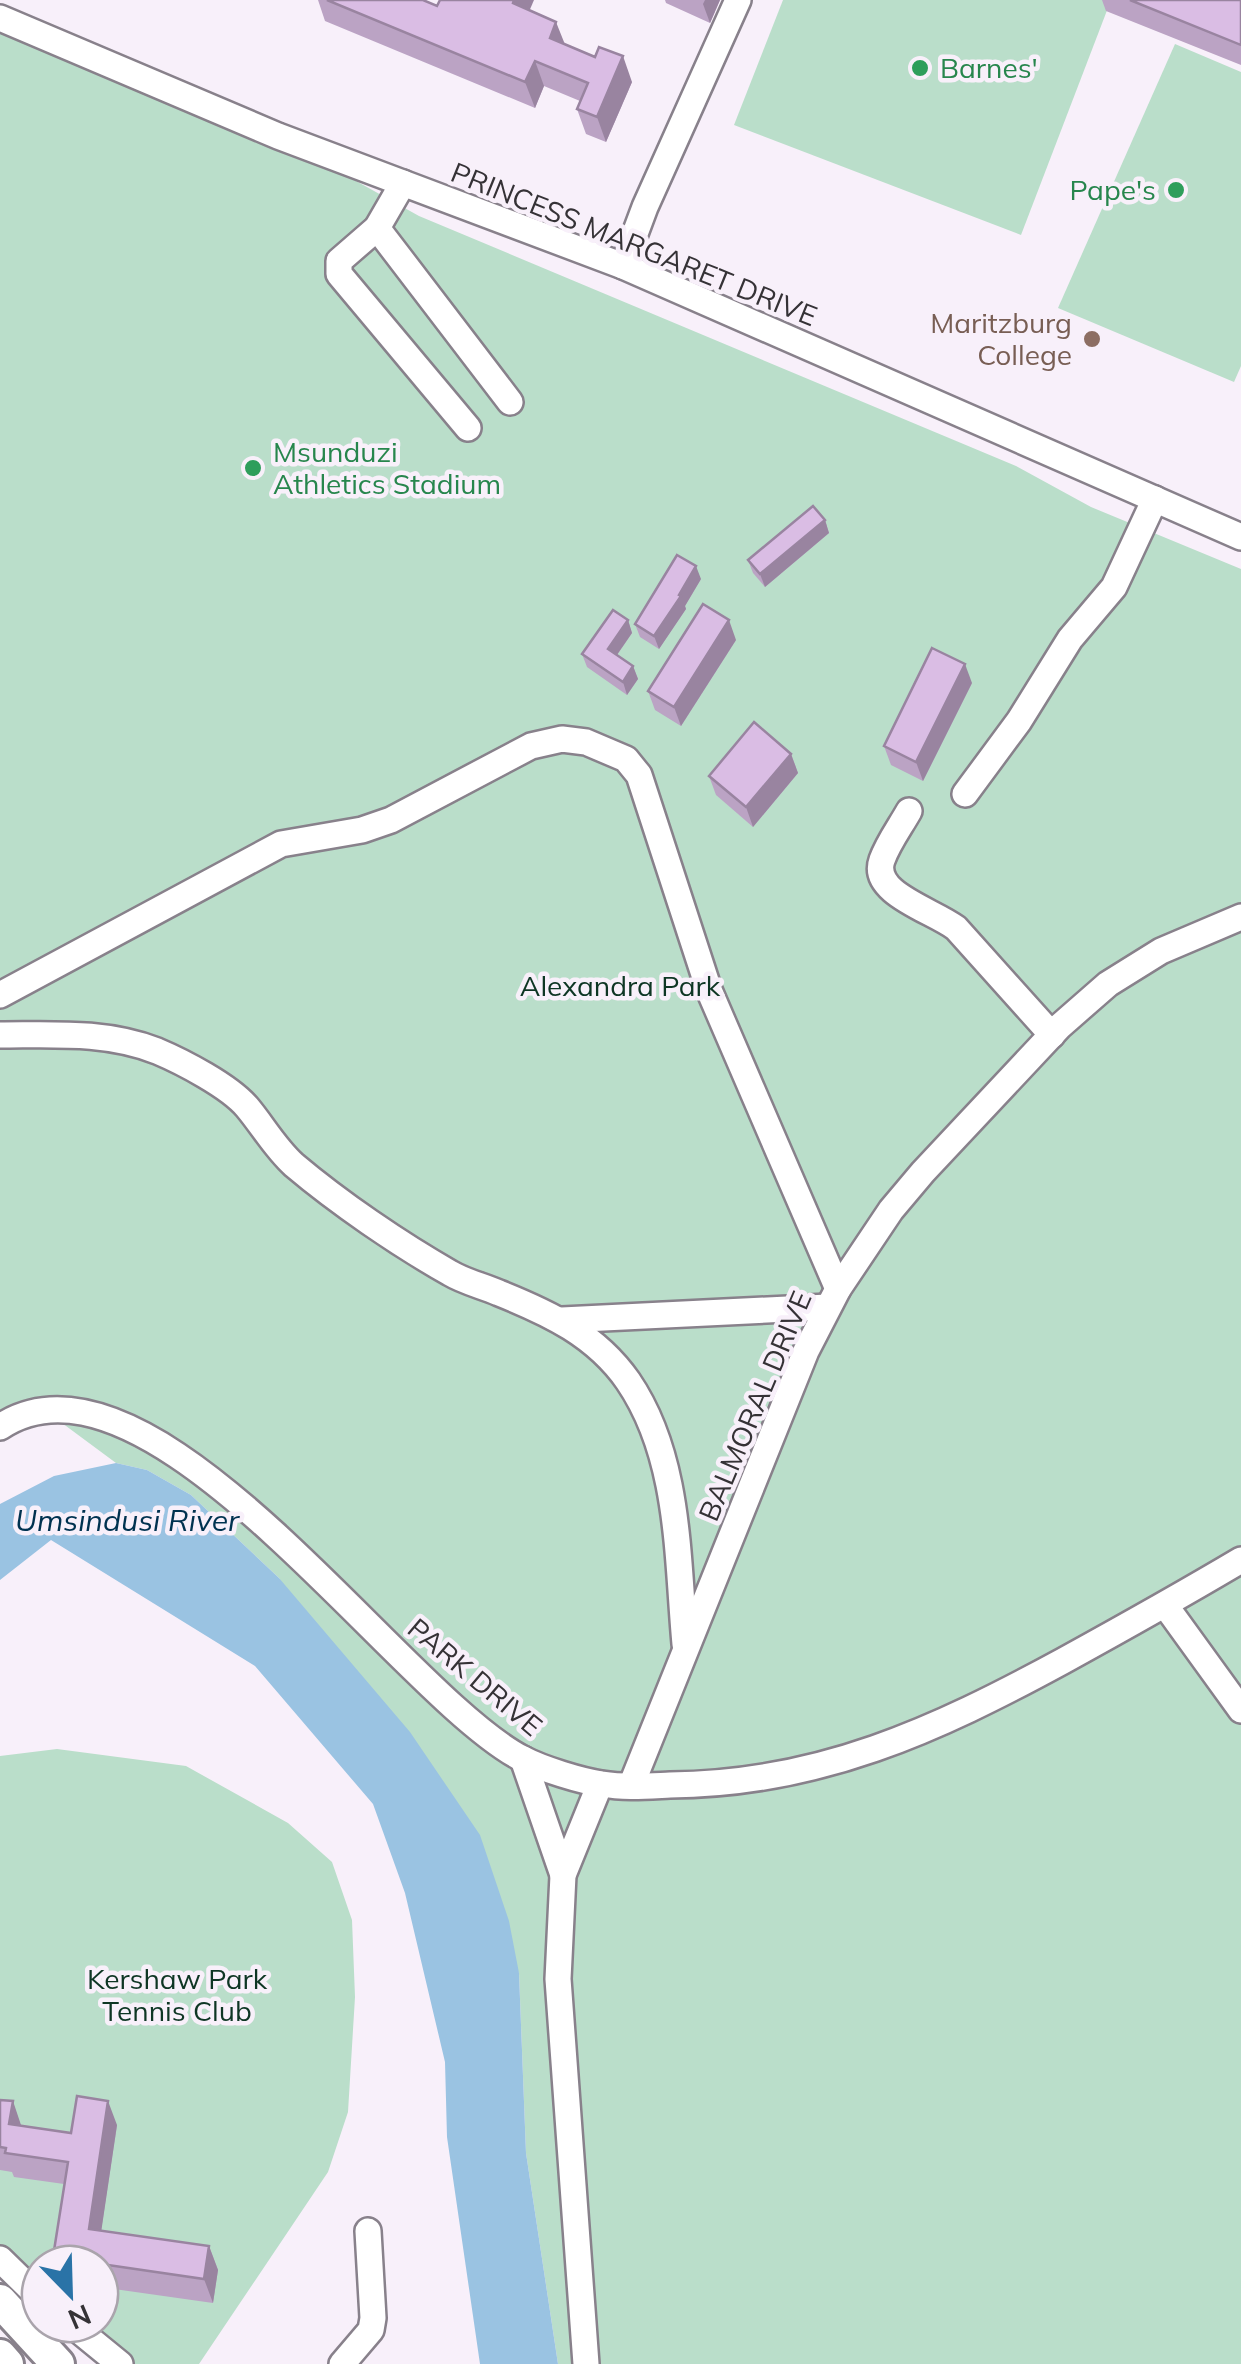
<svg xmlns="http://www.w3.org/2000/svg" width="1241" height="2364" viewBox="0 0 1241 2364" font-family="Mulish,sans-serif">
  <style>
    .green { fill: #badeca }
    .water { fill: #9ac3e2 }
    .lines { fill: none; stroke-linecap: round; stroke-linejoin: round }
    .minor-casing { stroke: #88818b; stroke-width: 30 }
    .major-casing { stroke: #88818b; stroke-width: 38 }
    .minor { stroke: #fff; stroke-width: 25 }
    .major { stroke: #fff; stroke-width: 32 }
    .wall { fill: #bba3c4 }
    .shaded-wall { fill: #9984a0 }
    .building { fill: #dabde4; stroke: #9984a0; stroke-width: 2.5 }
    .leisure-dot { fill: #2e9e5b; stroke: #f8f0fa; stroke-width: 4 }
    .education-dot { fill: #8d6e63; stroke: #f8f0fa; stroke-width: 4 }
    .labels { text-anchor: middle; stroke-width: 9; stroke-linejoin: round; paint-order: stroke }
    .leisure-label { font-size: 28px; fill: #27864d; stroke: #f8f0fa; text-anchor: start }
    .street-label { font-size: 28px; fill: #353236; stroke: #f8f0fa }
    .education-label { font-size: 28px; fill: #785e54; stroke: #f8f0fa; text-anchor: end }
    .park-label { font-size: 28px; fill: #0e3624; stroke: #f8f0fa }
    .water-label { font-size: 30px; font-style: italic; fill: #003250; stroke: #f8f0fa }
  </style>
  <rect width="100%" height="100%" fill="#f8f0fa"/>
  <g class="green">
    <polygon points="783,0 1111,0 1021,235 734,125"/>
    <polygon points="0,22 167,76 419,216 1016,466 1091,507 1241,569 1241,2364 558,2364 526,2153 519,1973 279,1578 191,1495 147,1470 116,1463 35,1403 22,1402 0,1416"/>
    <polygon points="1175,44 1241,72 1241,366 1234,382 1058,308"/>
    <polygon points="57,1749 186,1766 288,1823 332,1862 352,1920 355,1997 348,2112 328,2172 199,2364 107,2364 71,2324 100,2324 100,2264 40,2264 40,2291 0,2248 0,1756"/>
  </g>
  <polygon class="water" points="116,1463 147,1470 191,1495 279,1578 410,1732 480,1835 509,1921 519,1973 526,2153 558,2364 480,2364 447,2137 445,2062 405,1893 373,1804 255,1666 51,1540 0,1580 0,1504 54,1476"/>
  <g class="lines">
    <defs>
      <g id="minor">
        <polyline points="0,18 278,136 623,266 1241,537"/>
        <polyline points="403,183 377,228 339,261 339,274 468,428"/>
        <polyline points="377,228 510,402"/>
        <polyline points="623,266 645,207 738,0"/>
        <polyline points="965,794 1019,721 1070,639 1114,587 1155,499"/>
        <path d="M909,811C900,827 888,843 882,860C870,893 932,910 956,928L1052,1035"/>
        <polyline points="0,995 281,844 362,830 391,820 531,746 562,739 586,742 626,759 639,775 709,990 838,1289"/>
        <path d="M0,1035C53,1035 106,1031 157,1051C183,1062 229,1086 247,1107C263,1126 275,1148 294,1165C339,1203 399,1244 450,1273C465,1282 483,1286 499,1293C549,1313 596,1335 628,1381C680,1457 677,1556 685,1644"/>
        <polyline points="562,1320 828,1307"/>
        <path d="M0,1427C151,1326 400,1696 523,1759C542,1769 581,1781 602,1784C624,1788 648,1786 670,1785C819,1784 936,1730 1063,1661C1123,1628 1182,1595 1241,1560"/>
        <polyline points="1165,1605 1241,1710"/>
        <polyline points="523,1759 563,1875"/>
        <polyline points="631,1786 806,1351 838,1289 891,1210 923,1172 1060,1026 1108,984 1161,951 1241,917"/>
        <polyline points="0,2259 40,2298"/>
        <polyline points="71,2324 120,2364"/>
        <polyline points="342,2364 371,2330 373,2318 368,2231"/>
        <polyline points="586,2364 558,1979 563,1875 600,1784"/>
      </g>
      <g id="major">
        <polyline points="0,2301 58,2364"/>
        <polyline points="0,2356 7,2364"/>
      </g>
    </defs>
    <use href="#minor" class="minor-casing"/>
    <use href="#major" class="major-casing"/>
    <use href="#minor" class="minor"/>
    <use href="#major" class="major"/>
  </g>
  <g class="wall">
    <polygon points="318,0 423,0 437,6 530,10 565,44 632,82 606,142 586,134 577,109 580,101 544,86 535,108 325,21"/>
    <polygon points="665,0 720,0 710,23 666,3"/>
    <polygon points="1102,0 1241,0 1241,65 1106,11"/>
    <polygon points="825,520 829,533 765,587 753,573 748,560"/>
    <polygon points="701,579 685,606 686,609 659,649 640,637 635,624"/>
    <polygon points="628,620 632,633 617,655 633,666 638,679 627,695 587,667 582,654"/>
    <polygon points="736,640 681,726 655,710 648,691"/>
    <polygon points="972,683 923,781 891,765 884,746"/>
    <polygon points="791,754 798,773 753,827 716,795 709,776"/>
    <polygon points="0,2100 21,2126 71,2133 117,2125 101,2231 209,2246 218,2270 213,2303 100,2287 100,2264 56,2264 53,2257 64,2184 14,2177 12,2172 0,2170"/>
  </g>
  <g class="shaded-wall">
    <polygon points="514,0 534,0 522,28 513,3"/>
    <polygon points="705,0 720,0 710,23 703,4"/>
    <polygon points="556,22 566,47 550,38"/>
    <polygon points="623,56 632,82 606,142 597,117"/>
    <polygon points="535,61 544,86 535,108 525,82"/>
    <polygon points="825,520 829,533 765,587 760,574"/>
    <polygon points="696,566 701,579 685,606 686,609 659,649 654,636"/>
    <polygon points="628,620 632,633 612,662 608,649"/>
    <polygon points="729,620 736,640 681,726 674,707"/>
    <polygon points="965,664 972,683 923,781 916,762"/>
    <polygon points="633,666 638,679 627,695 623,682"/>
    <polygon points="791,754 798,773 753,827 746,807"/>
    <polygon points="13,2101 21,2125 9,2124"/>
    <polygon points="108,2101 117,2125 98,2253 89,2229"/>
    <polygon points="209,2246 218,2270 213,2303 204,2279"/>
  </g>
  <g class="building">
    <polygon points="327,0 423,0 437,6 440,0 514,0 513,3 556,22 550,38 595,57 599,47 623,56 597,117 577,109 588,83 535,61 525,82"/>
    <polygon points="1130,0 1241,0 1241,45"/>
    <polygon points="813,506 825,520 760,574 748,560"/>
    <polygon points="677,555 696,566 679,595 681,596 654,636 635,624"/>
    <polygon points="703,604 729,620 674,707 648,691"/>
    <polygon points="613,610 628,620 608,649 633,666 623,682 582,654"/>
    <polygon points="932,648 965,664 916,762 884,746"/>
    <polygon points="754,722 791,754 746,807 709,776"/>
    <polygon points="77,2096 108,2101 89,2229 209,2246 204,2279 53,2257 68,2162 5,2153 6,2148 0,2147 0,2100 13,2101 9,2124 71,2133"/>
  </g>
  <g class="leisure-dot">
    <circle cx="920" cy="68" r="10"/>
    <circle cx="1176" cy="190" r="10"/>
    <circle cx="253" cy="468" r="10"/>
  </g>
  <circle class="education-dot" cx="1092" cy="339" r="10"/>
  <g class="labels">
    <g class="leisure-label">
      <text x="940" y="78">Barnes'</text>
      <text x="1156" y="200" text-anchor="end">Pape's</text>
      <text x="273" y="462">Msunduzi<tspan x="273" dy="32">Athletics Stadium</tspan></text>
    </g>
    <g class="street-label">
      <text transform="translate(634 244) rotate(22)" y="10">PRINCESS MARGARET DRIVE</text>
      <text transform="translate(755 1406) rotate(-67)" y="10">BALMORAL DRIVE</text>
      <text transform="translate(475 1677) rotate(40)" y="10">PARK DRIVE</text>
    </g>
    <g class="education-label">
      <text x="1072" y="333">Maritzburg<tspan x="1072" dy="32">College</tspan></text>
    </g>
    <g class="park-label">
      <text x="620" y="996">Alexandra Park</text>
      <text x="177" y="1989">Kershaw Park<tspan x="177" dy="32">Tennis Club</tspan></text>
    </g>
    <g class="water-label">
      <text x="127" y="1531">Umsindusi River</text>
    </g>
  </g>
  <g transform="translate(70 2294) rotate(157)"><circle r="48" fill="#f8f0fa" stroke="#aaa4ac" stroke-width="2.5"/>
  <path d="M0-8L18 38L0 25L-18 38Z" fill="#2a73a7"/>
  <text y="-15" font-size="28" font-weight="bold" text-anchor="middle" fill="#353236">N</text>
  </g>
</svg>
